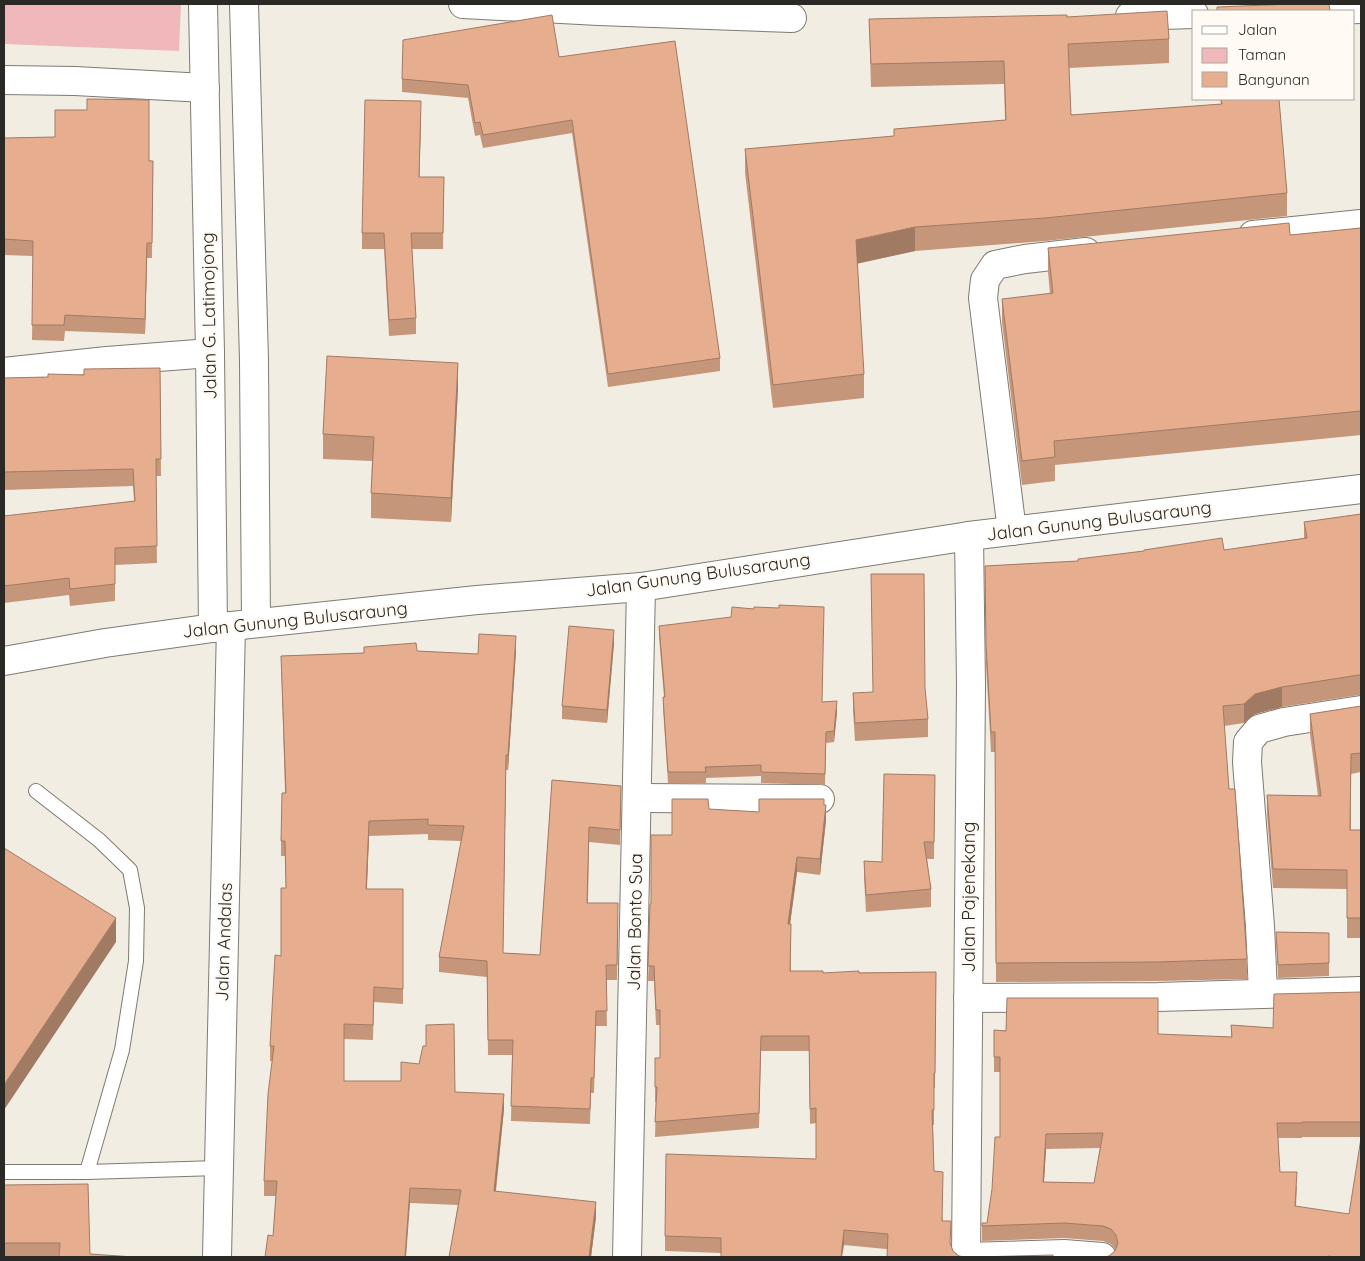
<svg xmlns="http://www.w3.org/2000/svg" width="1365" height="1261" viewBox="0 0 1365 1261" font-family="Quicksand,sans-serif">
  <style>
    .green { fill: #f0b8ba }
    .lines { fill: none; stroke-linecap: round; stroke-linejoin: round }
    .lane-casing { stroke: #7f7a72; stroke-width: 16 }
    .street-casing { stroke: #7f7a72; stroke-width: 30 }
    .secondary-casing { stroke: #7f7a72; stroke-width: 30 }
    .highway-casing { stroke: #7f7a72; stroke-width: 30 }
    .lane { stroke: #fff; stroke-width: 14 }
    .street { stroke: #fff; stroke-width: 28 }
    .secondary { stroke: #fff; stroke-width: 28 }
    .highway { stroke: #fff; stroke-width: 28 }
    .wall { fill: #c6967b; fill-rule: evenodd }
    .shaded-wall { fill: #a17a64 }
    .building { fill: #e6ae8f; stroke: #a17a64; fill-rule: evenodd }
    .labels { text-anchor: middle; stroke-width: 4.5; stroke-linejoin: round; paint-order: stroke }
    .street-label { font-size: 18px; fill: #2b2925; stroke: #fffaf3 }
  </style>
  <rect width="100%" height="100%" fill="#f2ede3"/>
  <polygon class="green" points="4,4 181,4 179,51 4,44"/>
  <g class="lines">
    <defs>
      <g id="lane">
        <polyline points="36,791 99,840 130,870 137,908 136,961 122,1050 87,1172"/>
        <polyline points="4,1172 87,1172 218,1168"/>
      </g>
      <g id="street">
        <polyline points="463,4 599,11 792,18"/>
        <polyline points="1296,11 1361,9"/>
        <polyline points="1130,16 1194,14"/>
        <polyline points="4,80 75,81 205,88"/>
        <polyline points="1253,235 1361,224"/>
        <polyline points="4,372 107,361 210,353"/>
        <polyline points="1012,531 983,298 985,280 995,265 1025,259 1086,252"/>
        <polyline points="638,798 820,799"/>
        <polyline points="1263,993 1260,926 1247,762 1248,742 1259,729 1284,722 1361,710"/>
        <polyline points="968,998 1158,997 1361,991"/>
        <polyline points="627,1257 641,587"/>
        <polyline points="966,1257 971,685 969,536"/>
        <polyline points="966,1257 1064,1254 1102,1257"/>
      </g>
      <g id="secondary">
        <polyline points="203,4 210,353 213,628"/>
        <polyline points="244,4 254,360 256,623"/>
        <polyline points="217,1257 231,626"/>
      </g>
      <polyline id="highway" points="4,661 105,643 213,628 477,600 641,587 969,536 1361,489"/>
    </defs>
    <use href="#lane" class="lane-casing"/>
    <use href="#street" class="street-casing"/>
    <use href="#secondary" class="secondary-casing"/>
    <use href="#highway" class="highway-casing"/>
    <use href="#lane" class="lane"/>
    <use href="#street" class="street"/>
    <use href="#secondary" class="secondary"/>
    <use href="#highway" class="highway"/>
  </g>
  <g class="wall">
    <polygon points="1067,17 1169,39 1169,63 1069,68 1071,115 1221,104 1220,99 1279,99 1287,193 1287,216 1045,241 915,251 857,263 864,374 864,398 773,408 745,173 745,149 894,136 894,129 1005,120 1004,84 871,87 869,19"/>
    <polygon points="559,57 720,358 720,371 608,387 572,133 483,148 480,135 475,136 468,98 402,92 402,79"/>
    <polygon points="421,117 419,177 444,177 443,249 412,249 416,318 416,334 389,336 384,249 362,249 362,233"/>
    <polygon points="4,138 153,161 152,258 147,258 145,334 65,331 64,341 32,340 33,256 4,255"/>
    <polygon points="1361,228 1361,435 1055,465 1055,481 1022,485 1002,323 1002,299 1050,294 1048,272 1048,248 1290,235"/>
    <polygon points="160,368 161,476 156,476 157,563 115,565 115,601 70,606 69,595 4,603 4,516 134,501 133,486 4,490 4,378 48,377"/>
    <polygon points="458,388 451,522 371,518 371,493 372,461 323,459 323,434"/>
    <polygon points="1361,514 1361,695 1359,695 1282,707 1255,714 1244,723 1224,726 1229,789 1247,959 1247,979 1158,981 996,982 995,752 991,752 986,664 985,566 1078,561 1224,550 1304,538 1304,522"/>
    <polygon points="659,626 822,702 837,712 834,742 826,743 825,785 761,783 761,776 706,778 706,783 668,783 663,708 663,697 664,697 659,637"/>
    <polygon points="614,643 607,723 562,719 562,706"/>
    <polygon points="417,651 478,654 516,651 508,770 506,770 503,953 540,955 552,780 621,786 620,845 589,842 588,903 618,918 617,980 606,980 607,1026 596,1026 594,1093 591,1093 590,1124 511,1121 512,1055 488,1055 487,977 439,972 439,957 461,841 428,840 428,834 369,836 367,889 403,889 403,1004 374,1002 373,1040 344,1039 344,1081 401,1081 419,1064 426,1046 426,1025 455,1092 504,1109 496,1191 596,1217 591,1257 449,1257 458,1205 410,1203 273,1236 276,1196 264,1196 264,1181 272,1061 270,1061 270,1046 281,956 286,888 285,856 281,856 281,841 285,793 281,656"/>
    <polygon points="853,693 928,719 928,737 855,741 853,710"/>
    <polygon points="1361,706 1361,772 1351,774 1351,830 1361,830 1361,938 1347,938 1347,889 1273,888 1267,815 1267,795 1318,796 1310,734 1310,714"/>
    <polygon points="935,775 934,859 927,859 931,889 931,907 866,912 864,878 864,861 882,862"/>
    <polygon points="824,805 826,820 820,875 797,872 790,924 791,971 823,973 936,972 935,1088 934,1088 934,1125 933,1125 934,1171 943,1221 953,1251 959,1256 844,1245 721,1253 665,1251 665,1236 816,1159 816,1123 810,1124 809,1051 761,1051 759,1128 655,1137 656,1102 655,1102 655,1058 660,1058 660,1025 656,1025 654,981 648,981 651,904 672,835 709,809 759,812"/>
    <polygon points="1276,932 1329,933 1329,976 1278,978"/>
    <path d="M1361,992V1137H1302V1138H1278L1280,1172L1297,1187L1296,1206L1361,1257H1103L1109,1256L1115,1251V1249L1111,1244L1103,1241L1064,1238L982,1241V1223H987L1000,1137V1072H994V1030L1231,1037V1025L1273,1028ZM1100,1148L1094,1183L1044,1182L1046,1149Z"/>
    <polygon points="4,1185 90,1254 134,1257 4,1257"/>
  </g>
  <g class="shaded-wall">
    <polygon points="421,101 421,117 419,192 419,177"/>
    <polygon points="915,227 915,251 856,264 856,240"/>
    <polygon points="147,243 147,258 145,334 145,319"/>
    <polygon points="458,363 458,388 451,522 451,498"/>
    <polygon points="614,630 614,643 607,723 607,710"/>
    <polygon points="516,636 516,651 508,770 508,755"/>
    <polygon points="1282,687 1282,707 1255,714 1244,723 1244,704 1255,694"/>
    <polygon points="837,701 837,712 834,742 834,731"/>
    <polygon points="826,805 826,820 820,875 820,859"/>
    <polygon points="369,821 369,836 366,904 366,889"/>
    <polygon points="797,857 797,872 788,939 788,924"/>
    <polygon points="116,918 116,942 4,1110 4,1085"/>
    <polygon points="504,1094 504,1109 494,1206 494,1191"/>
    <polygon points="1046,1134 1046,1149 1043,1197 1043,1182"/>
    <polygon points="410,1188 410,1203 406,1257 405,1257"/>
    <polygon points="596,1202 596,1217 591,1257 589,1257"/>
    <polygon points="844,1230 844,1245 842,1257 841,1257"/>
  </g>
  <g class="building">
    <polygon points="1292,4 1329,4 1330,11 1217,11 1217,7"/>
    <polygon points="1167,11 1169,39 1068,44 1071,115 1222,104 1221,99 1279,99 1287,193 1045,218 915,227 856,240 864,374 773,385 745,149 894,136 894,129 1006,120 1004,61 871,64 869,19 1067,15 1067,17"/>
    <polygon points="552,15 559,57 675,41 720,358 608,374 572,120 483,135 480,122 475,123 468,85 402,79 403,40"/>
    <polygon points="87,99 149,100 149,161 153,161 152,243 147,243 145,319 65,315 64,325 32,325 33,241 4,239 4,138 55,137 55,110 87,110"/>
    <polygon points="365,100 421,101 419,177 444,177 443,233 411,233 416,318 389,320 384,233 362,233"/>
    <polygon points="1289,223 1290,235 1361,228 1361,411 1054,441 1055,457 1022,461 1002,299 1053,293 1048,248"/>
    <polygon points="327,356 458,363 451,498 371,493 374,437 323,434"/>
    <polygon points="160,368 161,459 156,459 157,546 115,548 115,584 70,589 69,578 4,586 4,516 135,501 133,469 4,472 4,378 48,377 48,374 84,375 84,369"/>
    <polygon points="1361,514 1361,675 1359,675 1282,687 1255,694 1244,704 1223,706 1229,789 1235,789 1247,959 1158,962 996,963 995,732 991,732 986,645 985,566 1078,561 1078,559 1144,551 1144,550 1222,538 1224,550 1307,538 1304,522"/>
    <polygon points="871,574 924,574 925,688 928,719 855,723 853,693 873,692"/>
    <polygon points="779,605 824,607 822,702 837,701 834,731 826,732 825,774 761,772 761,765 705,767 706,772 668,772 663,697 665,697 659,626 731,617 732,607 754,609 754,607 779,608"/>
    <polygon points="569,626 614,630 607,710 562,706"/>
    <polygon points="479,634 516,636 508,755 506,755 503,953 540,955 552,780 621,786 620,830 589,827 587,903 618,903 617,965 606,965 607,1011 596,1011 594,1078 591,1078 590,1109 511,1106 513,1040 488,1040 487,961 439,957 464,826 428,825 428,819 369,821 366,889 403,889 403,989 374,987 373,1025 344,1024 344,1081 401,1081 401,1062 419,1064 423,1046 426,1046 426,1025 454,1024 455,1092 504,1094 494,1191 596,1202 589,1257 449,1257 461,1190 410,1188 405,1257 265,1257 268,1235 273,1236 277,1181 264,1181 268,1094 274,1046 270,1046 275,955 281,956 281,888 286,888 285,841 281,841 282,793 286,793 281,656 364,653 364,647 416,643 417,651 478,654"/>
    <polygon points="1361,706 1361,753 1351,754 1350,830 1361,830 1361,918 1347,918 1347,870 1273,869 1267,795 1321,796 1310,714"/>
    <polygon points="884,774 935,775 934,842 924,842 931,889 866,895 864,861 882,862"/>
    <polygon points="672,799 708,799 709,809 759,812 759,799 824,799 824,805 826,805 820,859 797,857 788,924 791,924 790,971 823,971 823,973 859,971 859,973 936,972 935,1073 934,1073 934,1110 932,1110 934,1171 943,1172 942,1221 951,1221 950,1243 953,1251 959,1256 965,1257 887,1257 888,1234 844,1230 841,1257 721,1257 721,1238 665,1236 666,1154 816,1159 816,1108 810,1109 809,1036 761,1036 759,1113 655,1122 657,1087 655,1087 655,1058 660,1058 660,1010 656,1010 654,966 648,966 650,904 651,904 651,835 672,835"/>
    <polygon points="4,848 116,918 4,1085"/>
    <polygon points="1276,932 1329,933 1329,963 1278,965"/>
    <path d="M1361,992V1122H1302V1123H1277L1280,1172H1297L1295,1206L1349,1214L1361,1138V1257H1336L1328,1256V1257H1103L1109,1256L1115,1251L1118,1243L1116,1235L1111,1229L1103,1226L1064,1223L982,1226V1223H987L992,1189L995,1137H1000V1057H994V1030L1006,1031L1007,998H1158V1034L1232,1037L1231,1025L1273,1028L1274,994ZM1103,1133L1094,1183L1043,1182L1046,1134Z"/>
    <polygon points="88,1184 90,1254 134,1257 59,1257 60,1243 4,1243 4,1185"/>
    <polygon points="1053,1255 1053,1257 977,1257"/>
  </g>
  <g class="labels">
    <g class="street-label">
      <text transform="translate(209 316) rotate(-91)" y="6">Jalan G. Latimojong</text>
      <text transform="translate(1099 521) rotate(-7)" y="6">Jalan Gunung Bulusaraung</text>
      <text transform="translate(698 575) rotate(-8)" y="6">Jalan Gunung Bulusaraung</text>
      <text transform="translate(295 620) rotate(-6)" y="6">Jalan Gunung Bulusaraung</text>
      <text transform="translate(969 897) rotate(-90)" y="6">Jalan Pajenekang</text>
      <text transform="translate(635 922) rotate(-89)" y="6">Jalan Bonto Sua</text>
      <text transform="translate(224 942) rotate(-88)" y="6">Jalan Andalas</text>
    </g>
  </g>
  <rect width="1365" height="1261" fill="none" stroke="#2b2925" stroke-width="10"/>
  <rect x="1192" y="10" width="162" height="90" fill="#fffaf3" stroke="#aaa6a1"/>
  <rect x="1202" y="26" width="25" height="8" fill="#ffffff" stroke="#aaa6a1"/>
  <text x="1238" y="35" font-size="15" fill="#2b2925">Jalan</text>
  <rect x="1202" y="48" width="25" height="15" fill="#f0b8ba" stroke="#aaa6a1"/>
  <text x="1238" y="60" font-size="15" fill="#2b2925">Taman</text>
  <rect x="1202" y="72" width="25" height="15" fill="#e6ae8f" stroke="#aaa6a1"/>
  <text x="1238" y="85" font-size="15" fill="#2b2925">Bangunan</text>
</svg>
